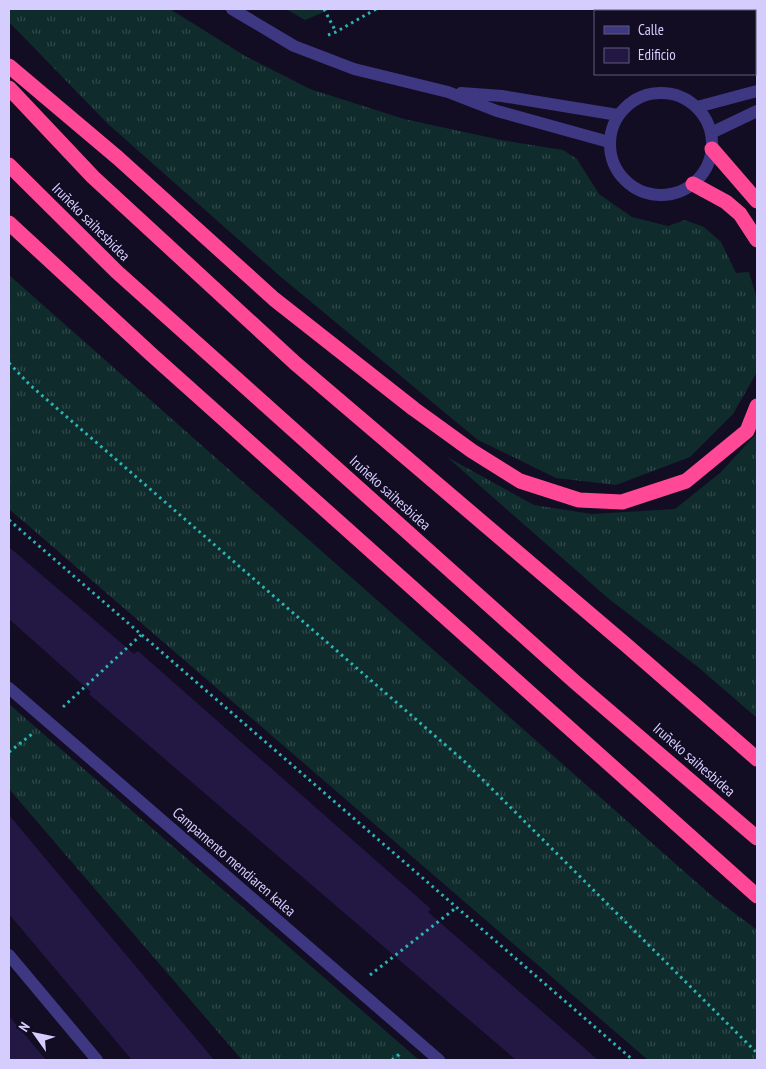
<svg xmlns="http://www.w3.org/2000/svg" width="766" height="1069" viewBox="0 0 766 1069" font-family="'PT Sans Narrow',sans-serif">
  <style>
    .grass { fill: url(#grass-tufts) }
    .building { fill: #231843 }
    .lines { fill: none; stroke-linecap: round; stroke-linejoin: round }
    .path { stroke: #2bb5b5; stroke-width: 3; stroke-dasharray: 2.5 4; stroke-linecap: butt }
    .minor { stroke: #3e3782; stroke-width: 12 }
    .tertiary { stroke: #3e3782; stroke-width: 12 }
    .motorway { stroke: #ff4896; stroke-width: 15 }
    .labels { text-anchor: middle; stroke-width: 4; stroke-linejoin: round; paint-order: stroke }
    .street-label { font-size: 15px; fill: #d6cdff; stroke: #120d22 }
  </style>
  <defs>
    <pattern id="grass-tufts" width="24" height="20" patternUnits="userSpaceOnUse" patternTransform="scale(1.25)"><rect width="24" height="20" fill="#102b2c"/><path d="M3 7l-1-3M5 7V3M7 7l1-3M15 17l-1-3M17 17v-4M19 17l1-3" fill="none" stroke="#32494c"/></pattern>
  </defs>
  <rect width="100%" height="100%" fill="#120d22"/>
  <g class="grass">
    <polygon points="9,9 170,9 245,56 310,89 404,119 501,140 563,150 577,159 599,194 632,217 668,226 685,220 704,227 721,242 736,273 749,272 757,299 757,372 733,414 690,457 616,485 556,478 478,440 281,277 108,124 9,22"/>
    <polygon points="286,9 331,9 305,20"/>
    <polygon points="9,275 712,896 757,930 757,1060 648,1060 9,509"/>
    <polygon points="757,433 757,718 698,667 609,599 447,457 534,505 592,514 675,509 720,473"/>
    <polygon points="9,704 419,1060 242,1060 9,789"/>
  </g>
  <g class="building">
    <polygon points="9,547 134,654 138,651 431,909 428,912 598,1060 516,1060 89,694 91,692 9,619"/>
    <polygon points="9,815 214,1060 132,1060 9,914"/>
    <polygon points="9,1016 46,1060 9,1060"/>
  </g>
  <g class="lines">
    <g class="path">
      <polyline points="324,9 336,32"/>
      <polyline points="328,35 336,32 376,9"/>
      <polyline points="9,363 30,385 464,761 757,1053"/>
      <polyline points="9,520 633,1060"/>
      <polyline points="63,707 141,635"/>
      <polyline points="9,752 32,734"/>
      <polyline points="370,975 457,907"/>
      <polyline points="392,1060 401,1053"/>
    </g>
    <g class="minor">
      <polyline points="9,688 439,1060"/>
      <polyline points="9,955 97,1060"/>
    </g>
    <g class="tertiary">
      <polyline points="232,9 294,46 354,69 448,92 497,111 609,142"/>
      <circle cx="661" cy="144" r="51"/>
      <polyline points="461,93 502,96 618,115"/>
      <polyline points="697,107 757,91"/>
      <polyline points="711,133 757,111"/>
    </g>
    <g class="motorway">
      <polyline points="9,66 118,158 274,299 414,409 472,451 520,481 579,500 622,502 686,481 747,431 757,406"/>
      <polyline points="9,88 93,177 295,363 625,644 757,759"/>
      <polyline points="712,149 757,201"/>
      <polyline points="9,165 117,272 575,682 757,838"/>
      <polyline points="693,184 726,202 740,214 757,240"/>
      <polyline points="9,223 152,355 757,896"/>
    </g>
  </g>
  <g class="labels">
    <g class="street-label">
      <text transform="translate(91 222) rotate(45)" y="5">Iruñeko saihesbidea</text>
      <text transform="translate(390 493) rotate(42)" y="5">Iruñeko saihesbidea</text>
      <text transform="translate(694 760) rotate(41)" y="5">Iruñeko saihesbidea</text>
      <text transform="translate(234 862) rotate(41)" y="5">Campamento mendiaren kalea</text>
    </g>
  </g>
  <rect width="766" height="1069" fill="none" stroke="#d6cdff" stroke-width="20"/>
  <rect x="594" y="10" width="162" height="65" fill="#120d22" stroke="#605a7a"/>
  <rect x="604" y="26" width="25" height="8" fill="#3e3782" stroke="#605a7a"/>
  <text x="638" y="35" font-size="15" fill="#d6cdff">Calle</text>
  <rect x="604" y="48" width="25" height="15" fill="#231843" stroke="#605a7a"/>
  <text x="638" y="60" font-size="15" fill="#d6cdff">Edificio</text>
  <g transform="translate(35 1034) rotate(303)" stroke="#120d22" stroke-width="4" paint-order="stroke">
  <path d="M0-4L9 19L0 12L-9 19Z" fill="#d6cdff"/>
  <text y="-8" font-size="14" font-weight="bold" text-anchor="middle" fill="#d6cdff">N</text>
  </g>
</svg>
